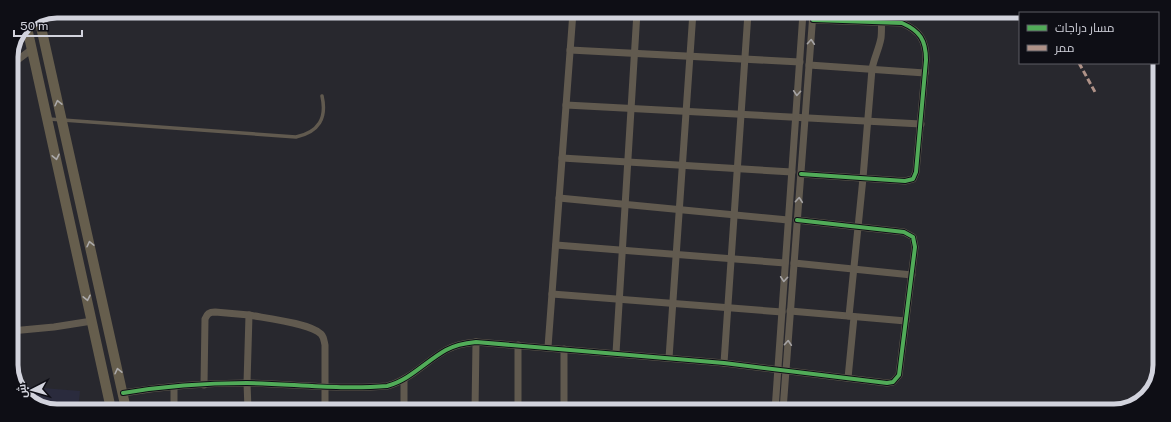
<svg xmlns="http://www.w3.org/2000/svg" width="1171" height="422" viewBox="0 0 1171 422" font-family="'Public Sans',Cairo,sans-serif">
  <style>
    .built { fill: #2a2b3d }
    .lines { fill: none; stroke-linecap: round; stroke-linejoin: round }
    .service { stroke: #615a4f; stroke-width: 3.5 }
    .minor { stroke: #615a4f; stroke-width: 7 }
    .secondary { stroke: #665e4d; stroke-width: 10 }
    .quiet { stroke: #af9288; stroke-width: 3; stroke-dasharray: 6 3; stroke-linecap: butt }
    .cycleway-casing { stroke: #0e0e15; stroke-width: 6 }
    .cycleway { stroke: #51ab58; stroke-width: 4 }
    .oneway { stroke: #a5a3a4 }
    .oneway2 { stroke: #acaaab }
    .rim { fill: none; stroke: #d2d3dd; stroke-width: 5 }
  </style>
  <rect width="100%" height="100%" fill="#28282e"/>
  <polygon class="built" points="18,386 80,391 78,409 42,409 21,393"/>
  <g class="lines">
    <path class="service" d="M49,119L296,137C319,132 327,118 322,96"/>
    <g class="minor">
      <polyline points="764,13 803,15"/>
      <polyline points="570,50 800,62"/>
      <polyline points="11,65 32,49"/>
      <polyline points="809,65 925,73"/>
      <polyline points="566,105 921,124"/>
      <polyline points="562,158 792,172"/>
      <path d="M801,174L905,181L913,179L916,172L926,60C926,40 920,31 902,23L813,20"/>
      <polyline points="559,198 788,220"/>
      <polyline points="556,245 785,263"/>
      <polyline points="794,263 912,275"/>
      <polyline points="552,294 782,312"/>
      <polyline points="790,311 906,321"/>
      <path d="M249,315C264,318 310,323 321,334C324,337 324,341 325,345V409"/>
      <path d="M849,316L863,178L872,69C874,58 879,49 881,38C882,30 881,21 882,13"/>
      <polyline points="11,331 54,327 92,321"/>
      <polyline points="548,347 573,12"/>
      <polyline points="564,349 564,410"/>
      <polyline points="616,353 637,12"/>
      <polyline points="669,358 693,12"/>
      <polyline points="724,363 748,13"/>
      <polyline points="848,378 854,317"/>
      <path d="M204,385L205,319C207,314 209,312 215,312L249,315L247,383L248,409"/>
      <path d="M123,393C164,386 206,383 247,383C294,384 341,390 387,386C410,380 426,361 446,350C455,345 466,343 476,342L724,363L887,383L893,382L899,375L915,247L913,237L904,232L797,220"/>
      <polyline points="174,409 174,387"/>
      <polyline points="404,409 404,379"/>
      <polyline points="475,410 476,342"/>
      <polyline points="518,410 518,345"/>
      <polyline points="775,410 803,13"/>
      <polyline points="783,410 813,13"/>
    </g>
    <g class="secondary">
      <polyline points="39,18 126,409"/>
      <polyline points="26,23 111,409"/>
    </g>
    <polyline class="quiet" points="1079,63 1095,92"/>
    <defs>
      <g id="cycleway">
        <path d="M801,174L905,181L913,179L916,172L926,60C926,40 920,31 902,23L813,20"/>
        <path d="M123,393C164,386 206,383 247,383C294,384 341,390 387,386C410,380 426,361 446,350C455,345 466,343 476,342L724,363L887,383L893,382L899,375L915,247L913,237L904,232L797,220"/>
      </g>
    </defs>
    <use href="#cycleway" class="cycleway-casing"/>
    <use href="#cycleway" class="cycleway"/>
  </g>
  <defs><path id="oneway-chevron" d="M-2-3.5L2.5 0L-2 3.5" fill="none" stroke-width="1.6" stroke-linecap="round" stroke-linejoin="round"/></defs>
  <g class="oneway">
    <use href="#oneway-chevron" transform="translate(811 42) rotate(-86)"/>
    <use href="#oneway-chevron" transform="translate(797 93) rotate(94)"/>
    <use href="#oneway-chevron" transform="translate(799 200) rotate(-85)"/>
    <use href="#oneway-chevron" transform="translate(784 279) rotate(94)"/>
    <use href="#oneway-chevron" transform="translate(788 343) rotate(-86)"/>
  </g>
  <g class="oneway2">
    <use href="#oneway-chevron" transform="translate(58 103) rotate(-103)"/>
    <use href="#oneway-chevron" transform="translate(56 157) rotate(78)"/>
    <use href="#oneway-chevron" transform="translate(90 244) rotate(-103)"/>
    <use href="#oneway-chevron" transform="translate(87 298) rotate(78)"/>
    <use href="#oneway-chevron" transform="translate(118 371) rotate(-103)"/>
  </g>
  <path d="M0 0H1171V422H0ZM57 18H1114A39 39 0 0 1 1153 57V365A39 39 0 0 1 1114 404H57A39 39 0 0 1 18 365V57A39 39 0 0 1 57 18Z" fill="#0e0e15" fill-rule="evenodd"/>
  <path class="rim" d="M57 18H1114A39 39 0 0 1 1153 57V365A39 39 0 0 1 1114 404H57A39 39 0 0 1 18 365V57A39 39 0 0 1 57 18Z"/>
  <rect x="1019" y="12" width="140" height="52" fill="#0e0e15" stroke="#5c5d65"/>
  <rect x="1027" y="25" width="20" height="6" fill="#51ab58" stroke="#5c5d65"/>
  <text x="1055" y="32" font-size="12" fill="#d2d3dd">مسار دراجات</text>
  <rect x="1027" y="45" width="20" height="6" fill="#af9288" stroke="#5c5d65"/>
  <text x="1055" y="52" font-size="12" fill="#d2d3dd">ممر</text>
  <g transform="translate(32 390) rotate(264)" stroke="#0e0e15" stroke-width="3" paint-order="stroke">
  <path d="M0-3L7 15L0 10L-7 15Z" fill="#d2d3dd"/>
  <text y="-6" font-size="11" font-weight="bold" text-anchor="middle" fill="#d2d3dd">ش</text>
  </g>
  <path d="M14 30v6h68v-6" fill="none" stroke="#d2d3dd" stroke-width="2"/>
  <text x="20" y="30" font-size="12" fill="#d2d3dd" stroke="#0e0e15" stroke-width="3" paint-order="stroke">50 m</text>
</svg>
